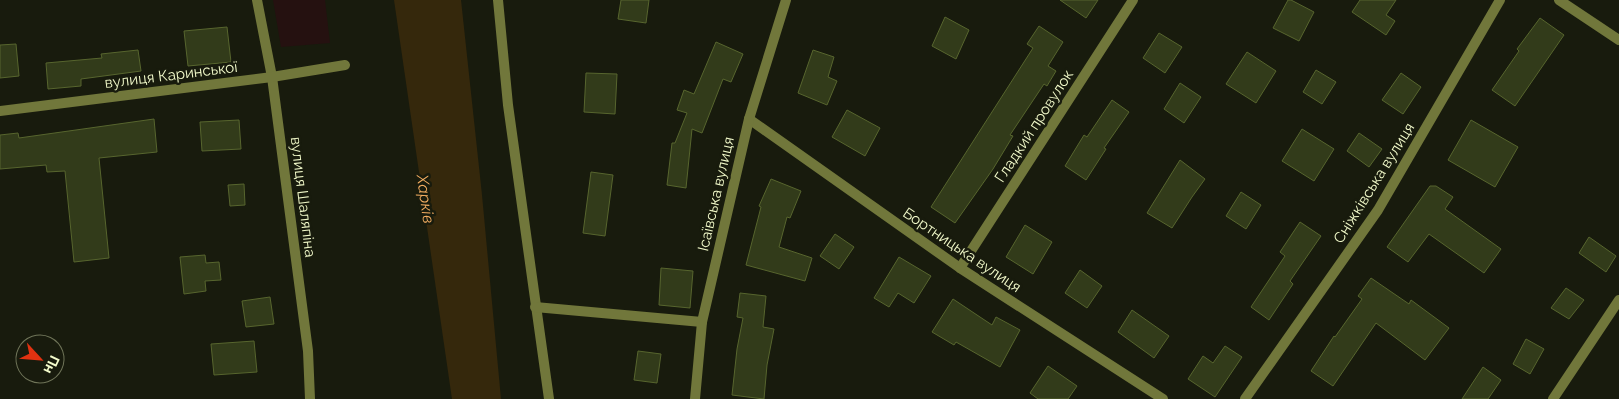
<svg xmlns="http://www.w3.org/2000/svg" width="1619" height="399" viewBox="0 0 1619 399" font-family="Raleway,sans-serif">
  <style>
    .green { fill: #251110 }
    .water { fill: #35280c }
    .building { fill: #323b1a; stroke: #57652e }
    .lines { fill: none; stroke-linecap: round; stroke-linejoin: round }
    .minor { stroke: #71773b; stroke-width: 10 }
    .labels { text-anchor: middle; stroke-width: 5; stroke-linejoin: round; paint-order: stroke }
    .street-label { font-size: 15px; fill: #f3fbcb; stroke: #181b0d }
    .water-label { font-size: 16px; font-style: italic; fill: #f3ad61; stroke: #181b0d }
  </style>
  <rect width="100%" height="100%" fill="#181b0d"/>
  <polygon class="green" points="273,0 325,0 330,43 281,47"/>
  <polygon class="water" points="394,0 461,0 482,195 501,399 452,399"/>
  <g class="building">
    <polygon points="621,0 649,0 646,23 618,19"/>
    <polygon points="1060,0 1098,0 1086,18"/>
    <polygon points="1288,0 1291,0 1314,12 1299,41 1273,28"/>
    <polygon points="1360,0 1396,0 1386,15 1395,21 1386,35 1352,12"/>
    <polygon points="945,17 969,30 956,59 932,46"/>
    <polygon points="1540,18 1564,35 1515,106 1492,90 1519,51 1517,49"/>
    <polygon points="1039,26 1063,42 1048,66 1056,71 1047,86 1044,84 1010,135 1013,136 993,169 955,223 931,207 1033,48 1027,44"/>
    <polygon points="227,27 231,62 188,66 184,31"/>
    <polygon points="1159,33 1182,47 1165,73 1143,58"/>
    <polygon points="716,42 743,54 731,82 723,79 702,133 692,129 686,188 667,185 672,143 675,143 687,113 677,110 684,90 694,94"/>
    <polygon points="16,44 19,76 0,78 0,45"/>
    <polygon points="138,50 141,71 81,79 81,86 48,89 46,63 102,58 101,54"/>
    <polygon points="813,50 834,57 828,77 837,81 827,105 798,93"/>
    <polygon points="1247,52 1276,71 1256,103 1226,84"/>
    <polygon points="1316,70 1336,82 1322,104 1303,92"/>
    <polygon points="586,73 617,74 615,114 584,112"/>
    <polygon points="1401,73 1421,87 1403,114 1382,100"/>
    <polygon points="1180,83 1201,97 1184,123 1164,109"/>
    <polygon points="1112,100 1129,112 1104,148 1106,149 1086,180 1065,166 1084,135 1087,137"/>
    <polygon points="847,110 880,128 865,156 832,137"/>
    <polygon points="154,119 157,152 99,158 109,258 74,262 65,171 47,172 46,165 0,169 0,135 18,133 19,138"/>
    <polygon points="239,120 241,149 202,151 200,122"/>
    <polygon points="1471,120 1518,147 1495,187 1448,160"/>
    <polygon points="1302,129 1334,149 1314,181 1282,161"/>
    <polygon points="1359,133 1382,149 1369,167 1347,151"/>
    <polygon points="1180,160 1205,179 1192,197 1172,228 1147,213"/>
    <polygon points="591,172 613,175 605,236 583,233"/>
    <polygon points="771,179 801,191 790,218 787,217 779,247 812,258 805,281 746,265 761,207 759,206"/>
    <polygon points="244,184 245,205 230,206 228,185"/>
    <polygon points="1430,186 1436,186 1453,197 1445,209 1501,249 1484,273 1429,234 1408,262 1387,247"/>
    <polygon points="1241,192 1261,205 1246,229 1226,216"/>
    <polygon points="1300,222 1321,236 1290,281 1293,284 1269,320 1251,307 1285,256 1280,252"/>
    <polygon points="1025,225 1052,242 1033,274 1006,257"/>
    <polygon points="835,234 854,247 839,269 820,256"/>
    <polygon points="1589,237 1616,256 1606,272 1579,253"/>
    <polygon points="205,255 206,263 219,262 221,280 205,281 206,291 184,294 180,257"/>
    <polygon points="899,257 931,276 914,303 898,293 889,307 874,298"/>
    <polygon points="661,268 693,271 690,308 659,305"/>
    <polygon points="1080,270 1102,286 1087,308 1065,293"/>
    <polygon points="1371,278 1409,304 1411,300 1449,328 1425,360 1376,323 1333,386 1311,371 1334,336 1335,337 1362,299 1358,296"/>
    <polygon points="1566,288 1584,300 1569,319 1551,308"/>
    <polygon points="740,293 766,296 763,327 774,329 767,365 764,399 732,395 737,349 743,318 737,317"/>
    <polygon points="270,297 274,324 246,327 242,301"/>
    <polygon points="953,299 992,325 996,317 1020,330 1000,367 956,342 954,345 932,332"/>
    <polygon points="1132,310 1169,336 1154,358 1118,332"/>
    <polygon points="1526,339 1544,349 1530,374 1513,364"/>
    <polygon points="254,341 257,372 214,375 211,344"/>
    <polygon points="1225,346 1242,357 1215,397 1188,379 1203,356 1213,363"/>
    <polygon points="638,351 661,354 657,383 634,380"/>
    <polygon points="1048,366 1077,386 1068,399 1038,399 1030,393"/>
    <polygon points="1483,367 1501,380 1488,399 1462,399"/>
  </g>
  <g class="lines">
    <g class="minor">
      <polyline points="257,0 272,77 308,351 310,399"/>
      <polyline points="498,0 508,105 549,399"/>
      <polyline points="1559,0 1619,40"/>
      <polyline points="0,111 272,77 345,65"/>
      <polyline points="749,119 960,268 1163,399"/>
      <polyline points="960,268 1133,0"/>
      <polyline points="535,307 702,322"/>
      <polyline points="695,399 702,322 749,119 786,0"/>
      <polyline points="1245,399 1378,210 1500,0"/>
      <polyline points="1553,399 1619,300"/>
    </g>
  </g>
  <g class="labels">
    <g class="street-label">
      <text transform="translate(171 75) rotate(-7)" y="5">вулиця Каринської</text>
      <text transform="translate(1034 126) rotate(-57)" y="5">Гладкий провулок</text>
      <text transform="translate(1374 183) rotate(-58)" y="5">Сніжківська вулиця</text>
      <text transform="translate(716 194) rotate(-77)" y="5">Ісаївська вулиця</text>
      <text transform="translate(303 197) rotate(83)" y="5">вулиця Шаляпіна</text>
      <text transform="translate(962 250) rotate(34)" y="5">Бортницька вулиця</text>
    </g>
    <g class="water-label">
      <text transform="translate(426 199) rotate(82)" y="6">Харків</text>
    </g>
  </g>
  <g transform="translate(40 359) rotate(116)"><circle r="24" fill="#181b0d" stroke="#707559"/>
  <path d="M0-4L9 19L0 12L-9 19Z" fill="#e13211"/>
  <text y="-8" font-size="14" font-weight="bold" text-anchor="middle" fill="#f3fbcb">Пн</text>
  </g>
</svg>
